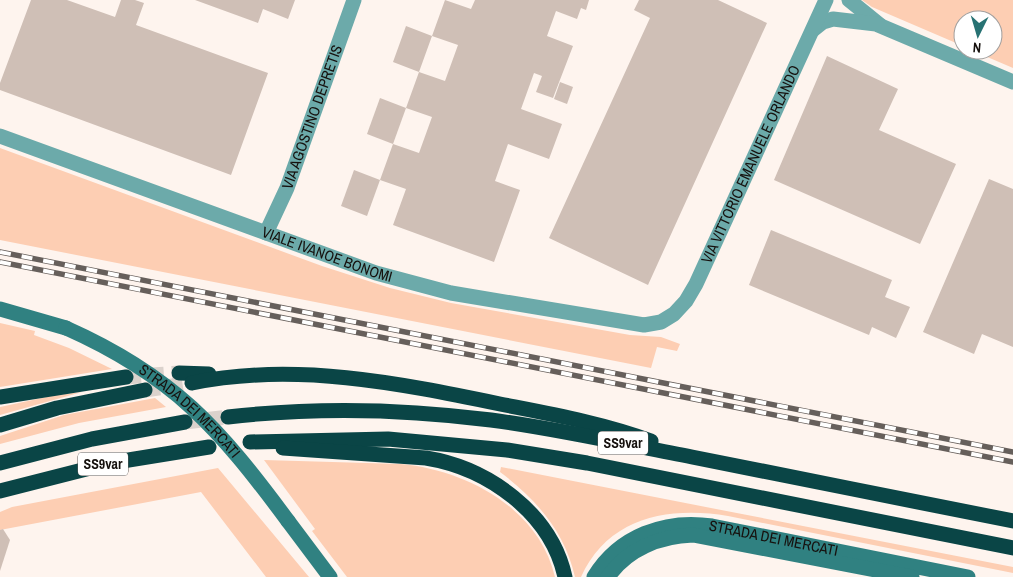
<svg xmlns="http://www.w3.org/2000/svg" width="1013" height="577" viewBox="0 0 1013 577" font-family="'Archivo Narrow',sans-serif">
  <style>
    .green { fill: #fdceb3 }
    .building { fill: #cfbfb6 }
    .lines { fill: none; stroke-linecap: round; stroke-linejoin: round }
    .highway-tunnel { stroke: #dbd2cc; stroke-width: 15; stroke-dasharray: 15 8; stroke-linecap: butt }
    .street { stroke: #6caaaa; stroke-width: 15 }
    .secondary { stroke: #308181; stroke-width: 15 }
    .highway { stroke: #0a4546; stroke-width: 15 }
    .rail-casing { stroke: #665f5b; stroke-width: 5.5 }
    .rail { stroke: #fff; stroke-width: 4; stroke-dasharray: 11; stroke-linecap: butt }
    .secondary-bridge { stroke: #308181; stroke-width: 15 }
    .labels { text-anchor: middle; stroke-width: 4.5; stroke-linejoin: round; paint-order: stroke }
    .shield { fill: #fff; stroke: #5c5856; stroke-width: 1 }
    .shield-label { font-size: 14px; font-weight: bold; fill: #16110e }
    .street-label { font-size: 15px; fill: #16110e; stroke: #fff }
  </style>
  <rect width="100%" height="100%" fill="#fef4ee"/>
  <g class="green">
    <polygon points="862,0 1013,0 1013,68 971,50 993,50 993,20 963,20 963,46 872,7"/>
    <polygon points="0,148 322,266 390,288 451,303 630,335 661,337 680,344 677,351 657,347 651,368 0,240"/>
    <polygon points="0,323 35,331 34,335 69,348 112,369 0,387"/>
    <polygon points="82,392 0,415 0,407 56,395"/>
    <polygon points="155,398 166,407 79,423 0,444 0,436 64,415"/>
    <path d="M264,460L401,464C466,470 539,508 555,577H347L312,531L315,529Z"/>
    <path d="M501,467L1013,567V573L728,516C669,506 608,517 581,577H575C565,532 536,499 500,472Z"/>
    <polygon points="218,468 309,577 266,577 201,492 0,530 0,512 12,507"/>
  </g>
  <g class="building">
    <polygon points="31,0 67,0 115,17 121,0 135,0 144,3 136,25 268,73 231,175 0,90 0,83"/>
    <polygon points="195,0 295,0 288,19 263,9 258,23"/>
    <polygon points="445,0 471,9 475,0 589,0 586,10 581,8 577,19 556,11 547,36 573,46 553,98 536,92 542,76 534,73 521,109 562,124 549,159 508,144 495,181 520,190 494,262 393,225 406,189 380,180 393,144 419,153 432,117 406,108 419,72 445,81 458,45 432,36 419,72 393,62 406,26 432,36"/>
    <polygon points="639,0 718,0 767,23 648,285 549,238 650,18 634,10"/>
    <polygon points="827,56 898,89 879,130 956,164 920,244 774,180"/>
    <polygon points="560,82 573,87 567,104 554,99"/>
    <polygon points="380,98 406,108 393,144 367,134"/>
    <polygon points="354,170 380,180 367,216 341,206"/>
    <polygon points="989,179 1013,189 1013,347 982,334 974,354 923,332"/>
    <polygon points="771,230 892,280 885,297 910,307 896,338 872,327 869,335 749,285"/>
    <polygon points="3,529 10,540 0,571 0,530"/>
  </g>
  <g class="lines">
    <g class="highway-tunnel">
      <polyline points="126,377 179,373"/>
      <polyline points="145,390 192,383"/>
      <polyline points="185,422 228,417"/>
    </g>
    <g class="street">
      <polyline points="849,0 880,25"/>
      <polyline points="813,30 823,22 833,19 876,24 1013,82"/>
      <path id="s1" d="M0,136L376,273L451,293L644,325L661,322L674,314L686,301L696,284L826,0"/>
      <path id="s2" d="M266,233L287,188L354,0"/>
    </g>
    <g class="secondary">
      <polyline points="0,309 66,328"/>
      <polyline points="288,521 330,577"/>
      <path id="s3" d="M594,577C619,536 665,519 712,526L968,577"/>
      <path d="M608,577C627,549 660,536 693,535L912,577"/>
    </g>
    <g class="highway">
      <polyline points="179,373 209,374"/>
      <path d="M192,383C294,362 399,383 500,404C551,414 602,423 651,441"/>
      <polyline points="0,397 126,377"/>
      <path d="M228,417C314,407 405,409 491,420C559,429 625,444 692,457C799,478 906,500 1013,521"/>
      <polyline points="0,425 57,408 145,390"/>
      <polyline points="250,442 388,439 507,450 587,463 1013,548"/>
      <path d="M283,448L426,458C488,468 551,513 565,577"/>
      <polyline points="0,463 92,439 185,422"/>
      <polyline points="0,491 110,463 209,447"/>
    </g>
    <defs>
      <g id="rail">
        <polyline points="0,252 1013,452"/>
        <polyline points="0,262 1013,462"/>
      </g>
    </defs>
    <use href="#rail" class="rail-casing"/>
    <use href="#rail" class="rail"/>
    <path class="secondary-bridge" id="s4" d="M66,328C174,376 219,428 288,521"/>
  </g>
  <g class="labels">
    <g class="shield">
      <rect x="598" y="431.5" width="50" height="23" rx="4"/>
      <rect x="78" y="452.5" width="50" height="23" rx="4"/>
    </g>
    <g class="shield-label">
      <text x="623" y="448">SS9var</text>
      <text x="103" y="469">SS9var</text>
    </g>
    <g class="street-label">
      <text dy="5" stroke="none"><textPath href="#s2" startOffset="125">VIA AGOSTINO DEPRETIS</textPath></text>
      <text dy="5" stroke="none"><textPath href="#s1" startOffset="875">VIA VITTORIO EMANUELE ORLANDO</textPath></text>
      <text dy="5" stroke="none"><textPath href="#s1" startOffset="348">VIALE IVANOE BONOMI</textPath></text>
      <text dy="5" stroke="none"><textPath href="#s4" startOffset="150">STRADA DEI MERCATI</textPath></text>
      <text dy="5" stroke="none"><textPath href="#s3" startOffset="199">STRADA DEI MERCATI</textPath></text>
    </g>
  </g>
  <g transform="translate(978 35) rotate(185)"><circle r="24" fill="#ffffff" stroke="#a2a09f"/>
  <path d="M0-4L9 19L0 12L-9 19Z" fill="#277273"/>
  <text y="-8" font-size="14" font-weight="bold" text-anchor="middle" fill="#16110e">N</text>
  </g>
</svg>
